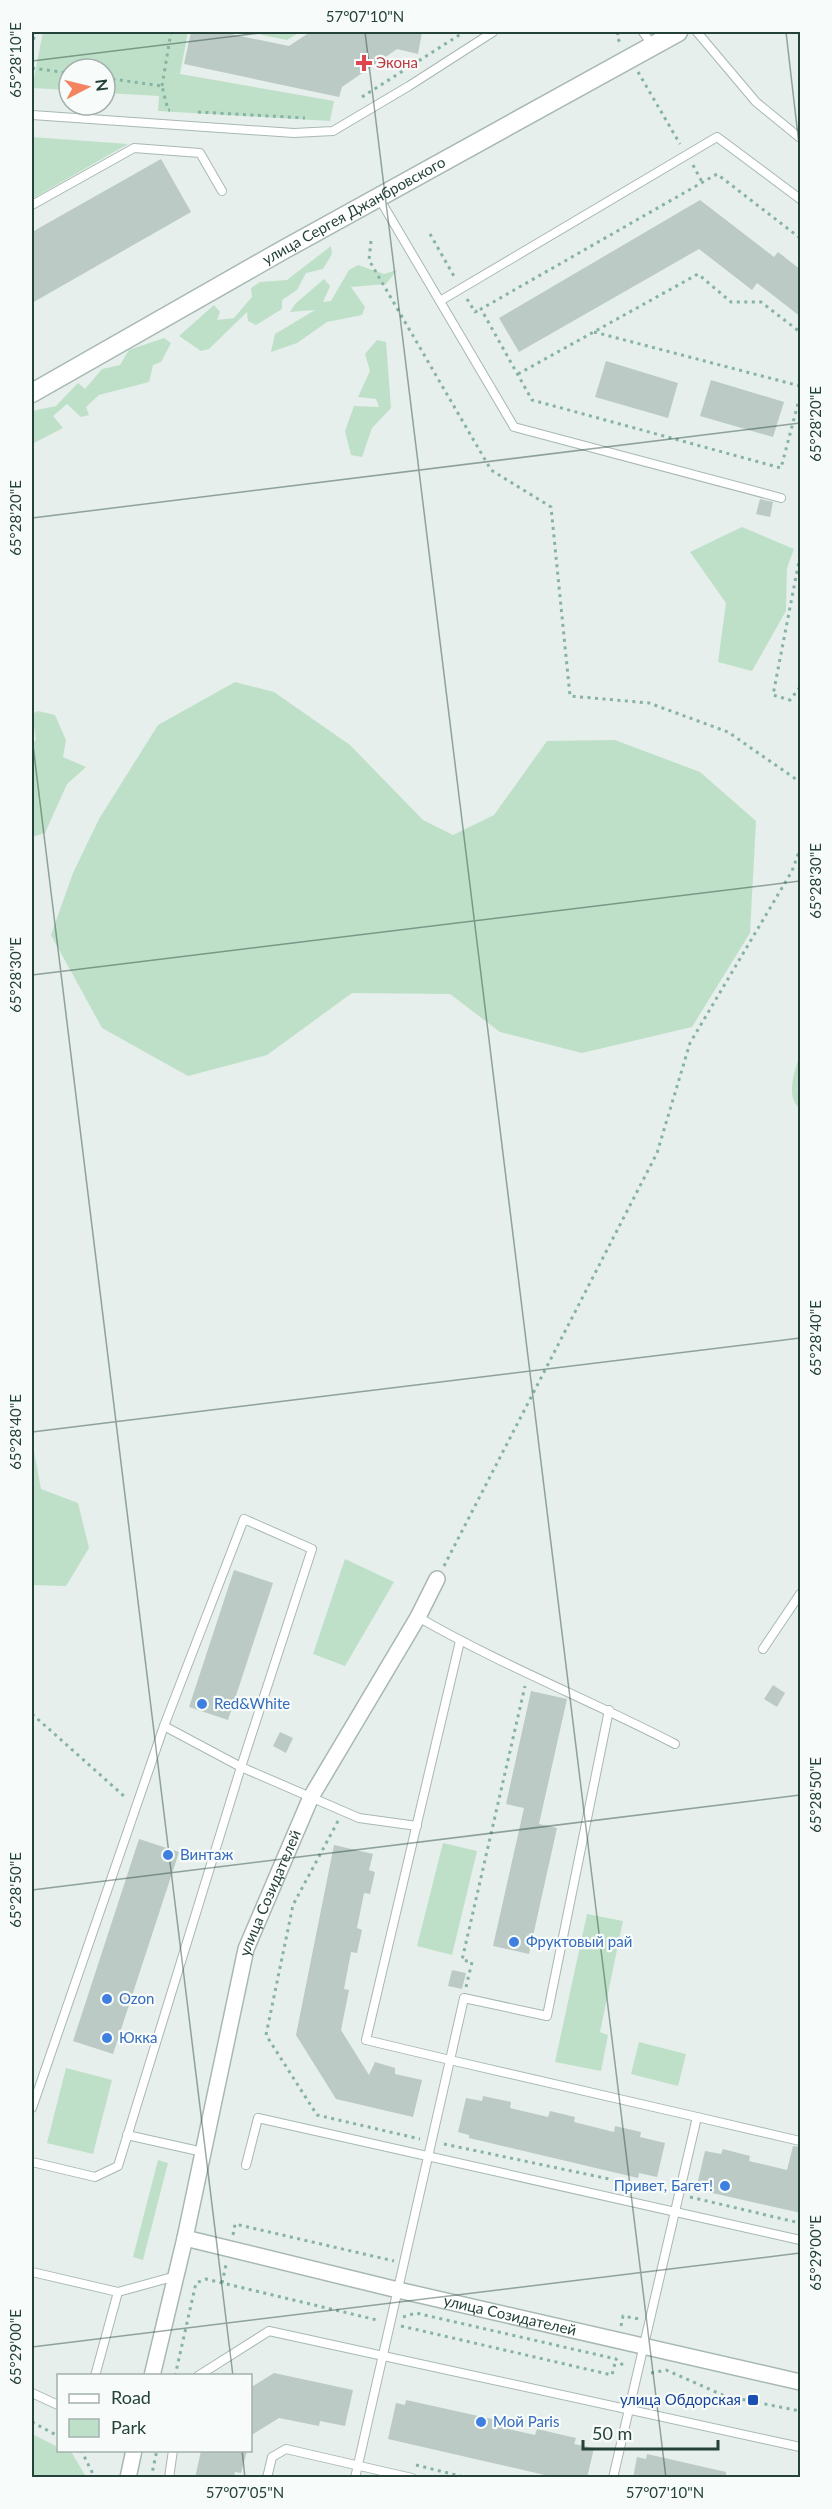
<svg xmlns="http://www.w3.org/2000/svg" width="832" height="2509" viewBox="0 0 832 2509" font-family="Lato,sans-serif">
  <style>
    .green { fill: #bfe0c8 }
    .building { fill: #bbcac4 }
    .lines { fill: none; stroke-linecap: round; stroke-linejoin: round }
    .service-casing { stroke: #a8b8b2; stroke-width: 10 }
    .minor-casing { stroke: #a8b8b2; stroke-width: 18 }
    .tertiary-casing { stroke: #a8b8b2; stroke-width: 21 }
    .path { stroke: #86b3a5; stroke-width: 3; stroke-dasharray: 3 4.5; stroke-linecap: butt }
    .service { stroke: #fff; stroke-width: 8 }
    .minor { stroke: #fff; stroke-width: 15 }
    .tertiary { stroke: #fff; stroke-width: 18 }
    .ticks { fill: none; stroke: #24423a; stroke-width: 1.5; stroke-opacity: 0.45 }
    .health-dot { fill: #e0444e; stroke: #f7fbf9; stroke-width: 2 }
    .shop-dot { fill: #3f7fe0; stroke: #f7fbf9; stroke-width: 2 }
    .transit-dot { fill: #1a4fb4; stroke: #f7fbf9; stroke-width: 2 }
    .labels { text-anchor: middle; stroke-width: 4.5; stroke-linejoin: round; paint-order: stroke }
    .health-label { font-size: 15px; fill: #be3a42; stroke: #f7fbf9; text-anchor: start }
    .street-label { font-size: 15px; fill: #24423a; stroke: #f7fbf9 }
    .shop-label { font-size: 15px; fill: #366cbe; stroke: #f7fbf9; text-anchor: start }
    .transit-label { font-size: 15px; fill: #164399; stroke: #f7fbf9; text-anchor: end }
    .neatline { fill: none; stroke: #24423a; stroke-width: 2 }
    .ticks-label { font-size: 15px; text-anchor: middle; fill: #24423a }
  </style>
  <rect width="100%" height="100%" fill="#e6efeb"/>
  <g class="green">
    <polygon points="43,32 188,32 180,74 334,101 330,121 158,111 159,96 105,93 105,69 69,69 69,90 32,88"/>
    <polygon points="248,32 300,32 287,40"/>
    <polygon points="32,137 128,144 32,199"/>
    <polygon points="331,246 332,254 323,269 306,273 297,290 282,300 282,309 256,325 248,321 247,312 209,349 201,351 179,336 214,305 220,312 217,320 234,318 252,297 251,288 260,282 287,280"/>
    <polygon points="358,265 384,274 397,270 386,284 351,287 365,307 362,315 327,322 297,343 271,352 275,334 315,310 290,312 295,304 324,279 330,286 323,302 331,301 349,270"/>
    <polygon points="164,338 171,343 161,362 153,365 149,382 99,395 86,407 89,415 81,417 67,404 53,416 63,428 32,444 32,411 56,406 78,383 85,389 102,369 120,365 129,350"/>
    <polygon points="377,340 386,342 391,408 372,428 362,457 351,455 345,431 354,406 379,407 376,399 358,397 370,371 365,354"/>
    <polygon points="742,527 794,549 787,568 786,611 752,671 718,662 726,603 690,552"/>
    <polygon points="235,682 274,692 350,745 423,820 453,835 494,815 547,741 615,740 700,772 756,821 750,933 692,1027 582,1053 500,1032 450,994 352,993 267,1055 188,1076 102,1028 51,935 73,873 99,819 158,725"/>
    <polygon points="38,711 55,715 66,740 63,757 86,767 67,784 45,833 32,837 32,743 36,740 32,714"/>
    <path d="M800,1053V1109C784,1095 796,1070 800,1053Z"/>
    <polygon points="32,1446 33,1446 41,1489 78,1503 89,1548 66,1586 32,1585"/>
    <polygon points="345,1559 394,1582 345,1666 313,1654"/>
    <polygon points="443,1843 477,1851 452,1955 417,1946"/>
    <polygon points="587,1914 623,1921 600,2032 608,2035 601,2071 555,2062"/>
    <polygon points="639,2042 686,2054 678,2086 631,2074"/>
    <polygon points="66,2068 112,2080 93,2154 47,2143"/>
    <polygon points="158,2160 168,2163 143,2260 133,2257"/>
    <polygon points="32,2434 58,2447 58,2450 72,2453 86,2477 32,2477"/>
  </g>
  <g class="building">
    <polygon points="191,32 221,32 289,46 310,32 422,32 418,54 397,49 342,87 339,97 184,64"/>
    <polygon points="161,159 191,212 32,303 32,232"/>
    <polygon points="700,200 774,257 778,252 801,270 801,317 757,283 752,290 699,249 519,352 499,318"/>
    <polygon points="606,361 678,383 668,418 595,397"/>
    <polygon points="711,380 784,402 773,437 700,416"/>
    <polygon points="760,499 773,502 770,517 756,514"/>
    <polygon points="234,1570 273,1583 228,1720 189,1707"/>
    <polygon points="773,1685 785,1693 777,1707 764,1699"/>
    <polygon points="531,1691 567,1699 539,1824 557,1828 529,1954 493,1946 524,1808 506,1804"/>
    <polygon points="280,1732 293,1738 286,1753 273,1746"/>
    <polygon points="139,1839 179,1852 113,2054 73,2041"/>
    <polygon points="334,1845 373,1854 369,1870 375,1872 370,1894 364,1893 357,1928 362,1930 357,1953 351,1952 344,1989 349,1990 341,2030 369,2075 375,2062 395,2068 395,2074 422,2080 413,2117 336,2099 296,2035"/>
    <polygon points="452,1970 466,1973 462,1989 448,1986"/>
    <polygon points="483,2096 511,2102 510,2108 548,2117 550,2111 575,2117 574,2122 614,2132 615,2126 641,2132 640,2137 665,2143 657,2177 639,2173 638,2178 469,2138 469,2135 458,2132 466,2098 482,2101"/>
    <polygon points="793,2146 801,2147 801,2213 708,2192 709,2188 697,2185 705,2151 721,2154 723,2149 750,2156 749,2161 787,2170"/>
    <polygon points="274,2373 353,2390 345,2426 320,2421 319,2426 279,2418 250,2436 250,2388"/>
    <polygon points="406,2400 510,2423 508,2429 535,2435 537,2429 576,2438 574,2444 594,2448 587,2478 558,2478 388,2439 396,2403 405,2405"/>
    <polygon points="201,2451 247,2451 241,2473 235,2472 234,2478 195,2478"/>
    <polygon points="647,2454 726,2472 726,2478 633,2478 637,2457 646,2459"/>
  </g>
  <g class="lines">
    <defs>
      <g id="service">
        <polyline points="643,32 653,46"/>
        <polyline points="697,32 756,102 800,138"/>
        <polyline points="32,115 294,133 333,131 409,86 493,32"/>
        <polyline points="379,198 514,427 781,498"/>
        <polyline points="32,205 134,148 200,153 222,191"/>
        <polyline points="440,301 717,137 800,199"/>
        <path d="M418,1617C501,1665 590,1700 675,1744"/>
        <polyline points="763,1649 800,1594"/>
        <polyline points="609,1710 547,2016 464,1998 450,2060 697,2117"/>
        <polyline points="164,1726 241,1767 359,1818 417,1826"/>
        <polyline points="32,2108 164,1726 244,1519 312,1549 241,1767 118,2166 95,2177 32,2162"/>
        <polyline points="127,2135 203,2152"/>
        <polyline points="246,2165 258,2118 800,2240"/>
        <polyline points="32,2272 118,2292"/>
        <polyline points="95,2376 118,2292 176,2276"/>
        <polyline points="198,2376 269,2331 800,2447"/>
        <polyline points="32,2393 58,2405"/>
        <polyline points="169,2478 173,2450"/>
        <polyline points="267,2478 272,2457 286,2449 412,2478"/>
        <polyline points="355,2478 450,2060 366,2040 460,1641"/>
        <polyline points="613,2478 697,2117 800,2141"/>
      </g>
      <g id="minor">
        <path id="s1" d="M185,2238L398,2290L800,2382"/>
        <path id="s2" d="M152,2376L185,2238L246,1949L311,1797L418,1617L437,1579"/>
        <polyline points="128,2478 134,2450"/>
      </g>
      <g id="tertiary">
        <path id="s3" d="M32,393L283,250L678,32"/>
      </g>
    </defs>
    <use href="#service" class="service-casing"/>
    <use href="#minor" class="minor-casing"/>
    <use href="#tertiary" class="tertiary-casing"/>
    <g class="path">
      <polyline points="618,32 617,38 621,43"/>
      <polyline points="32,47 35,32"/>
      <polyline points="32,68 69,73"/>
      <polyline points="638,72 680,144"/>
      <polyline points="105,78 162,86 168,110 170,110"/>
      <polyline points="162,86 171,32"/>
      <polyline points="362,97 464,32"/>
      <polyline points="198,112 305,118"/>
      <polyline points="693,165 702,182"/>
      <polyline points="430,234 455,278"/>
      <polyline points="800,238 717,174 481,309 532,400 781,468 800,396"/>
      <polyline points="371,241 369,260 491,470 551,507 570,696 649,703 728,732 800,782"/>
      <polyline points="467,299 475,312 481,309"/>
      <polyline points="594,332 800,386"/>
      <polyline points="518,374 698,274 731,302 761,302 800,332"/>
      <polyline points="800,556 773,695 790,700 800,687"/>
      <polyline points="444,1566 657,1153 690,1043 792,871 800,849"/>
      <polyline points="32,1714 126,1798"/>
      <polyline points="338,1821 293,1905 266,2035 317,2115 420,2139"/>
      <polyline points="466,1987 472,1962 462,1960 525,1686"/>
      <polyline points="799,2064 800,2064"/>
      <polyline points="444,2144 666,2191"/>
      <polyline points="690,2197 800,2223"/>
      <polyline points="233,2235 235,2224 394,2261"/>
      <polyline points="222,2283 226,2265"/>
      <polyline points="403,2317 416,2313 616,2359 625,2367"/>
      <polyline points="401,2326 612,2375 616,2359"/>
      <polyline points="621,2326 623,2316 639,2319"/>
      <polyline points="651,2373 666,2370 725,2396 800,2411"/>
      <polyline points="175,2376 196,2283 206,2279 377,2320"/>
      <polyline points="32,2422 58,2436"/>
      <polyline points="81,2450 95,2478"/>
      <polyline points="416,2465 468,2478"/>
      <polyline points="151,2478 157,2450"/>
    </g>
    <use href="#service" class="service"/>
    <use href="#minor" class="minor"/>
    <use href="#tertiary" class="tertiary"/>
  </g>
  <path class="ticks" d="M365,32L666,2478M786,32L800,153M32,61L268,32M32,518L800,423M32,737L233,2376M32,975L800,881M32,1432L800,1338M32,1890L800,1795M32,2347L800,2253M242,2450L245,2478"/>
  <path class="health-dot" d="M361 54h6v6h6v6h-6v6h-6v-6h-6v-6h6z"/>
  <g class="shop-dot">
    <circle cx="202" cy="1704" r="6"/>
    <circle cx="168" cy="1855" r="6"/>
    <circle cx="514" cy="1942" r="6"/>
    <circle cx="107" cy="1999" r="6"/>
    <circle cx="107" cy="2038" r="6"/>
    <circle cx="725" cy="2186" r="6"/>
    <circle cx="481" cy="2422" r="6"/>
  </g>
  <rect class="transit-dot" x="747" y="2394" width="12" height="12" rx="3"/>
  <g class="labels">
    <g class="health-label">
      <text x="376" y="68">Экона</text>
    </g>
    <g class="street-label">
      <text dy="5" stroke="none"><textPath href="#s3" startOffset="370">улица Сергея Джанбровского</textPath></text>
      <text dy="5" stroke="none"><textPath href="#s2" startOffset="498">улица Созидателей</textPath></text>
      <text dy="5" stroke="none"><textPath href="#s1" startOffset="334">улица Созидателей</textPath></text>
    </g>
    <g class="shop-label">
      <text x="214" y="1709">Red&amp;White</text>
      <text x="180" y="1860">Винтаж</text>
      <text x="526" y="1947">Фруктовый рай</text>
      <text x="119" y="2004">Ozon</text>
      <text x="119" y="2043">Юкка</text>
      <text x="713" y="2191" text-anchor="end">Привет, Багет!</text>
      <text x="493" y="2427">Мой Paris</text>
    </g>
    <g class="transit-label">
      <text x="741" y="2405">улица Обдорская</text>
    </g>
  </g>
  <rect width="832" height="2509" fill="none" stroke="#f7fbf9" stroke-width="66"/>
  <rect x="57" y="2374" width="195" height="78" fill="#f7fbf9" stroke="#a3b1ad" stroke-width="1.5"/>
  <rect x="69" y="2394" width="30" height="9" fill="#ffffff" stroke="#a3b1ad" stroke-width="1.5"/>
  <text x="111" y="2404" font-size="18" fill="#24423a">Road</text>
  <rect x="69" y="2419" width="30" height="18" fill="#bfe0c8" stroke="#a3b1ad" stroke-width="1.5"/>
  <text x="111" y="2434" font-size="18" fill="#24423a">Park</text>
  <g transform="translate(87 87) rotate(83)"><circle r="28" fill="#f7fbf9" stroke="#a3b1ad" stroke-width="1.5"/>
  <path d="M0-4.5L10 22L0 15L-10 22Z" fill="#f4845f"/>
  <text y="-9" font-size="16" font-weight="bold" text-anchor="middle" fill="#24423a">N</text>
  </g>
  <path d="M583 2440v9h135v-9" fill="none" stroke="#24423a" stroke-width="3"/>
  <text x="592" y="2440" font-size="18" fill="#24423a" stroke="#f7fbf9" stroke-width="4.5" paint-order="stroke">50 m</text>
  <rect x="33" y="33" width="766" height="2443" class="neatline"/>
  <g class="ticks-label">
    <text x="365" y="22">57°07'10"N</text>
    <text transform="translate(16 60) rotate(-90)" y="5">65°28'10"E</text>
    <text transform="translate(816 424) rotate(-90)" y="5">65°28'20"E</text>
    <text transform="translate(16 518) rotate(-90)" y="5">65°28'20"E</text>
    <text transform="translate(816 881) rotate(-90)" y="5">65°28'30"E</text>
    <text transform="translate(16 975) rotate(-90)" y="5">65°28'30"E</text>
    <text transform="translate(816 1338) rotate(-90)" y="5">65°28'40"E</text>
    <text transform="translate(16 1432) rotate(-90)" y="5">65°28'40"E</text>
    <text transform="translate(816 1795) rotate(-90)" y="5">65°28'50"E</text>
    <text transform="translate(16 1890) rotate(-90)" y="5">65°28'50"E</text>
    <text transform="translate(816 2253) rotate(-90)" y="5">65°29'00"E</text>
    <text transform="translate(16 2347) rotate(-90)" y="5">65°29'00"E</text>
    <text x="245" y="2498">57°07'05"N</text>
    <text x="665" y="2498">57°07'10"N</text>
  </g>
</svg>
